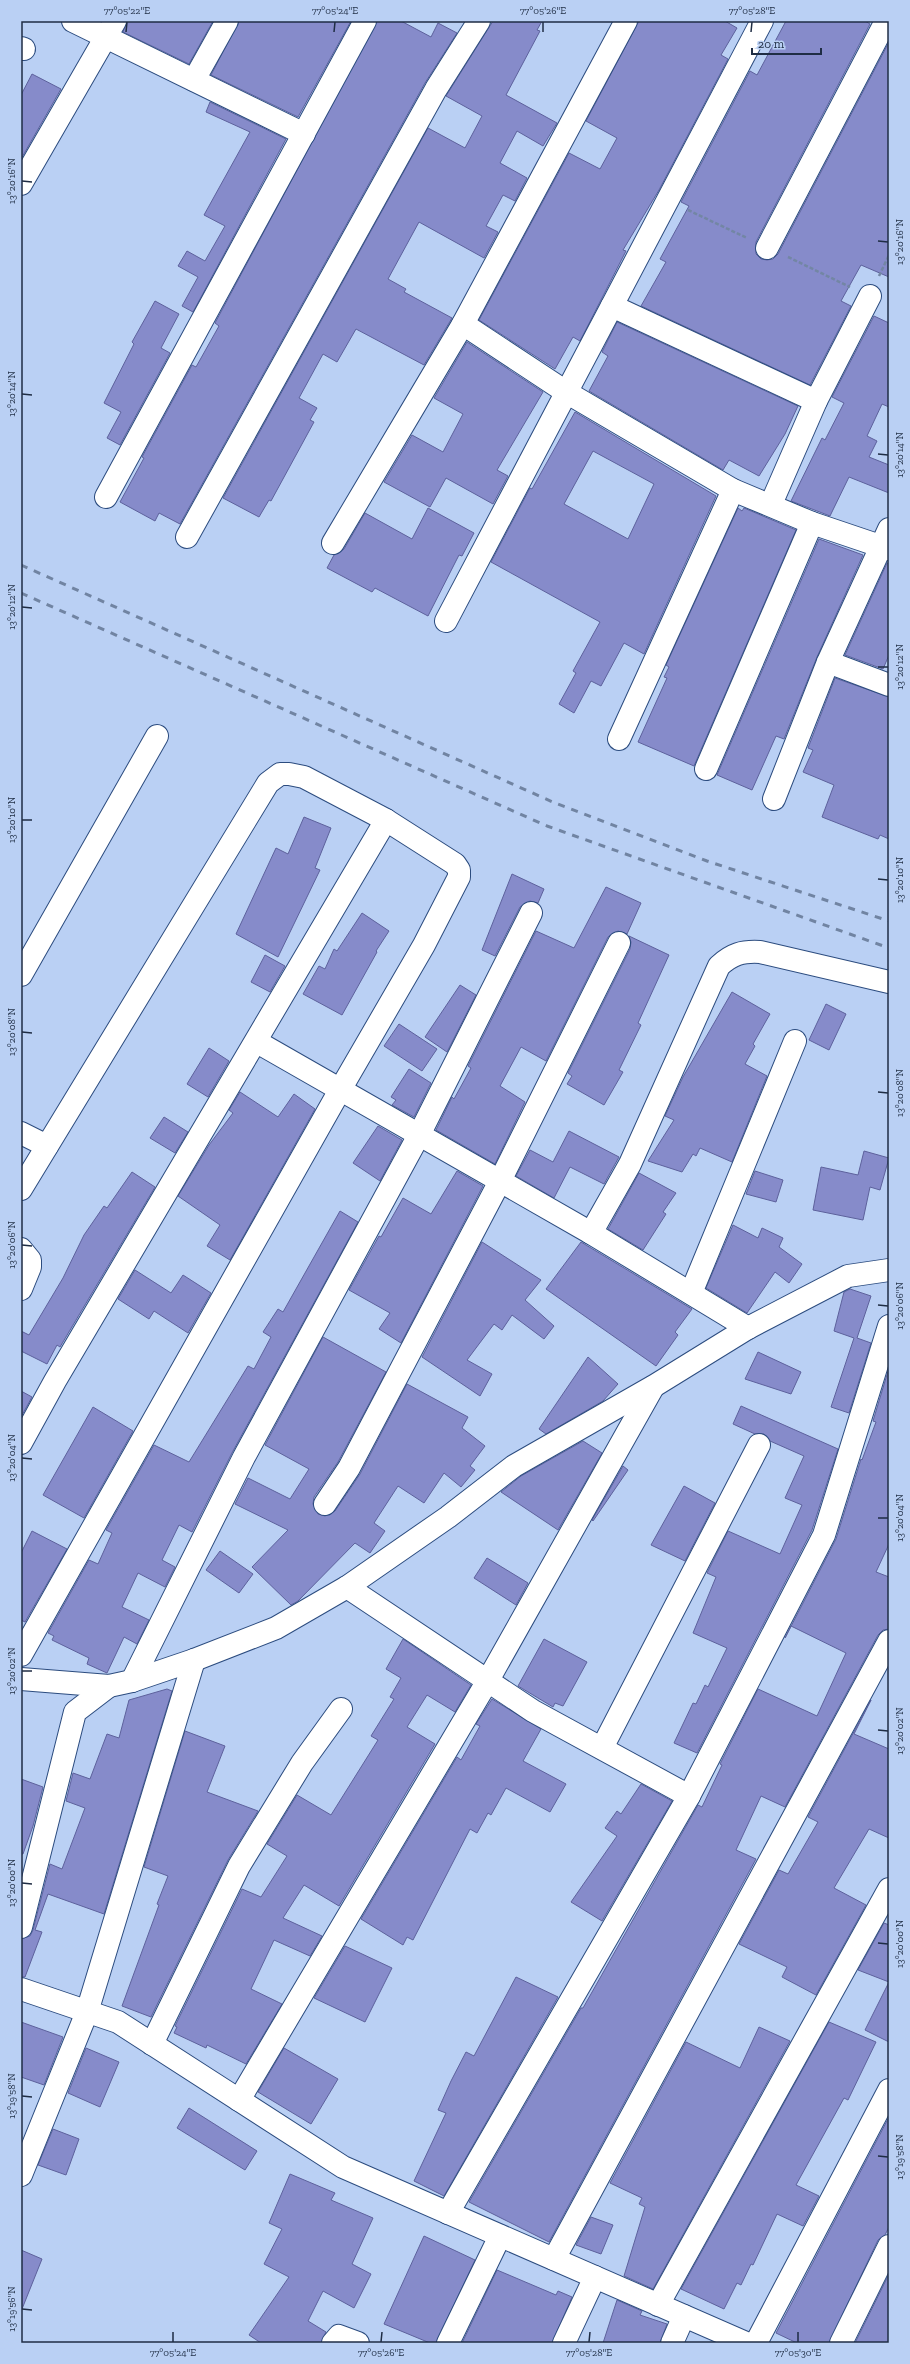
<svg xmlns="http://www.w3.org/2000/svg" width="910" height="2364" viewBox="0 0 910 2364" font-family="'Zilla Slab',serif">
  <style>
    .building { fill: #868bca; stroke: #5d619c; fill-rule: evenodd }
    .lines { fill: none; stroke-linecap: round; stroke-linejoin: round }
    .minor-casing { stroke: #2c4c7f; stroke-width: 24 }
    .path { stroke: #7386a4; stroke-width: 2.5; stroke-dasharray: 4 2; stroke-linecap: butt }
    .minor { stroke: #fff; stroke-width: 22 }
    .rail { stroke: #7184a2; stroke-width: 3; stroke-dasharray: 7 7; stroke-linecap: butt }
    .ticks { fill: none; stroke: #1f2d44; stroke-width: 1.5 }
    .neatline { fill: none; stroke: #1f2d44; stroke-width: 1.5 }
    .ticks-label { font-size: 10px; text-anchor: middle; fill: #1f2d44 }
  </style>
  <rect width="100%" height="100%" fill="#bad0f4"/>
  <g class="building">
    <polygon points="127,21 213,21 189,64 123,32"/>
    <polygon points="239,21 351,21 298,117 211,75"/>
    <polygon points="377,21 401,21 431,37 438,23 457,33 425,83 180,524 159,513 155,521 120,502 144,458 142,457 192,365 196,367 219,326 215,323"/>
    <polygon points="493,21 542,21 537,30 540,31 506,95 557,123 543,146 517,131 500,163 527,178 515,201 503,195 486,226 498,232 484,258 419,222 388,279 406,289 404,292 452,318 424,365 356,329 337,362 323,354 299,398 317,408 310,420 314,422 271,501 269,500 259,517 223,498 428,128 465,148 482,116 446,96"/>
    <polygon points="639,21 725,21 737,28 721,55 728,59 659,190 623,250 626,251 580,341 573,337 555,369 479,320 569,153 600,169 617,138 586,121"/>
    <polygon points="786,21 865,21 870,24 756,242 756,254 761,259 767,260 773,259 778,254 889,42 889,277 861,265 841,301 851,306 810,385 641,306 666,262 660,259 689,206 681,202 750,71 757,75"/>
    <polygon points="32,74 61,89 21,159 21,95"/>
    <polygon points="210,102 286,139 193,312 182,306 198,277 178,266 187,251 205,261 225,226 204,215 250,132 206,112"/>
    <polygon points="155,301 179,314 161,348 170,353 120,445 107,438 121,412 104,403 134,344 132,342"/>
    <polygon points="874,316 889,323 889,407 882,404 867,436 877,441 869,457 889,465 889,493 849,477 830,516 791,501 822,438 825,440 844,403 832,397"/>
    <polygon points="617,322 798,406 785,434 759,476 729,460 723,470 589,391 608,356 602,352"/>
    <polygon points="467,342 543,392 497,470 508,476 493,504 446,478 430,507 384,482 412,435 443,452 463,414 434,398"/>
    <path d="M575,412L716,496L644,654L624,643L601,686L591,681L574,713L559,704L576,673L573,671L600,622L491,562L530,488L532,489ZM593,451L654,484L628,539L564,504Z"/>
    <polygon points="428,508 474,533 462,556 459,555 428,616 375,588 372,592 327,568 334,555 344,549 365,513 412,539"/>
    <polygon points="738,508 742,511 744,508 796,530 694,766 638,742 667,678 664,677 669,667 666,665"/>
    <polygon points="819,539 863,555 817,657 784,739 776,736 752,790 717,775"/>
    <polygon points="887,563 889,564 889,655 883,669 845,655"/>
    <polygon points="835,678 889,697 889,839 880,835 878,839 822,817 834,785 803,772 813,750 808,748"/>
    <polygon points="304,817 331,828 315,868 320,870 278,957 236,934 276,848 288,854"/>
    <polygon points="512,874 544,889 538,903 530,901 520,907 495,956 482,950"/>
    <polygon points="606,887 641,903 627,934 618,931 608,937 546,1061 521,1047 500,1086 525,1102 495,1164 436,1130 452,1097 454,1099 471,1068 468,1066 536,931 574,948"/>
    <polygon points="362,913 389,931 376,951 377,952 342,1015 303,994 319,966 325,969 334,949 337,951"/>
    <polygon points="629,936 669,955 638,1023 641,1025 619,1070 623,1072 604,1105 567,1084 572,1076 568,1073 630,949 631,942"/>
    <polygon points="265,955 285,966 270,992 251,982"/>
    <polygon points="460,985 476,995 447,1052 425,1037"/>
    <polygon points="732,992 770,1014 753,1044 755,1046 745,1064 767,1076 732,1162 700,1148 696,1156 693,1154 682,1172 648,1161 674,1120 665,1116 683,1077"/>
    <polygon points="826,1004 846,1014 829,1050 809,1040"/>
    <polygon points="399,1024 437,1049 422,1071 384,1046"/>
    <polygon points="209,1048 229,1061 208,1097 187,1084"/>
    <polygon points="409,1069 431,1083 414,1117 392,1105 396,1100 391,1097"/>
    <polygon points="240,1092 278,1117 294,1094 315,1109 230,1260 207,1246 220,1225 178,1196 209,1145 233,1113 229,1110"/>
    <polygon points="164,1117 188,1132 175,1153 150,1138"/>
    <polygon points="378,1126 402,1140 380,1181 353,1163"/>
    <polygon points="569,1131 619,1157 604,1184 570,1167 554,1198 516,1176 530,1150 553,1162"/>
    <polygon points="864,1151 889,1158 880,1190 870,1187 863,1220 813,1210 821,1167 858,1175"/>
    <polygon points="457,1171 483,1186 401,1343 379,1329 390,1313 349,1290 379,1236 381,1237 403,1198 431,1214"/>
    <polygon points="755,1171 783,1180 776,1202 746,1194"/>
    <polygon points="132,1172 155,1187 60,1347 57,1345 47,1364 21,1351 21,1331 29,1335 63,1278 84,1235 104,1206 107,1208"/>
    <polygon points="639,1173 676,1193 663,1212 666,1214 643,1250 608,1229"/>
    <polygon points="340,1211 358,1222 233,1451 192,1532 179,1525 162,1560 175,1567 165,1587 138,1573 122,1607 149,1620 137,1644 124,1637 107,1673 87,1664 89,1658 52,1640 54,1636 48,1633 89,1560 98,1564 112,1533 106,1530 154,1445 189,1462 248,1366 254,1369 271,1337 263,1332 278,1309 283,1312"/>
    <polygon points="733,1225 758,1238 762,1228 783,1238 779,1247 802,1264 789,1283 775,1272 747,1313 706,1288"/>
    <polygon points="482,1242 541,1280 525,1300 554,1326 544,1339 512,1315 502,1330 494,1324 467,1360 492,1374 480,1396 422,1357"/>
    <polygon points="581,1242 692,1309 675,1332 678,1335 656,1366 546,1289"/>
    <polygon points="135,1270 171,1293 183,1275 211,1293 188,1333 154,1311 149,1319 118,1299"/>
    <polygon points="850,1289 871,1296 857,1338 871,1343 849,1413 831,1407 854,1338 834,1331 844,1292"/>
    <polygon points="323,1337 386,1372 338,1462 314,1497 313,1504 318,1514 325,1516 335,1511 360,1474 407,1384 468,1417 462,1428 485,1446 470,1466 475,1470 461,1487 444,1473 424,1503 398,1486 374,1523 385,1531 370,1553 355,1543 298,1601 291,1605 252,1567 288,1530 235,1504 248,1478 290,1499 309,1469 265,1445"/>
    <polygon points="758,1352 801,1372 791,1394 745,1379"/>
    <polygon points="588,1357 618,1384 603,1401 546,1434 539,1429"/>
    <polygon points="889,1368 889,1544 876,1572 889,1577 889,1629 883,1630 878,1635 785,1807 761,1796 736,1850 756,1859 549,2242 469,2202 581,2008 583,2008 698,1805 702,1807 722,1765 720,1764 758,1689 817,1716 846,1653 791,1626 785,1638 836,1539 861,1459 862,1460 876,1422 873,1421"/>
    <polygon points="21,1391 32,1397 21,1417"/>
    <polygon points="741,1406 838,1449 812,1530 697,1753 674,1743 693,1703 696,1704 705,1685 708,1687 727,1648 693,1633 716,1577 707,1573 728,1531 780,1554 802,1505 785,1498 804,1456 770,1441 764,1434 755,1434 733,1424"/>
    <polygon points="93,1407 133,1431 84,1518 43,1495"/>
    <polygon points="583,1441 602,1453 558,1530 501,1492 521,1476"/>
    <polygon points="623,1466 628,1470 593,1521 592,1520"/>
    <polygon points="684,1486 715,1503 685,1561 651,1545"/>
    <polygon points="32,1531 67,1549 25,1622 21,1620 21,1553"/>
    <polygon points="220,1551 253,1574 239,1593 206,1570"/>
    <polygon points="487,1558 528,1583 516,1605 474,1578"/>
    <polygon points="403,1639 471,1685 455,1712 427,1695 407,1727 435,1744 339,1906 304,1885 283,1918 322,1936 310,1956 274,1940 251,1989 282,2004 246,2064 207,2045 206,2048 174,2033 177,2027 175,2026 242,1889 261,1897 287,1856 267,1844 297,1795 331,1815 378,1740 371,1736 394,1699 390,1697 401,1678 386,1669"/>
    <polygon points="544,1639 587,1662 563,1706 555,1703 553,1707 518,1686"/>
    <polygon points="167,1689 172,1691 104,1914 48,1894 35,1930 42,1932 25,1977 21,1977 21,1939 30,1936 33,1930 50,1864 62,1869 85,1808 66,1801 73,1773 90,1779 107,1734 119,1738 129,1700"/>
    <polygon points="492,1699 541,1729 523,1761 566,1784 550,1812 506,1788 491,1815 488,1813 477,1833 470,1829 413,1940 407,1937 403,1945 361,1919 457,1757 461,1760 480,1726 476,1724"/>
    <polygon points="871,1700 854,1734 889,1749 889,1838 869,1829 834,1888 866,1905 816,1995 782,1977 787,1967 739,1944 779,1870 788,1874 818,1822 808,1817"/>
    <polygon points="185,1731 225,1746 207,1792 258,1811 228,1860 151,2017 122,2006 159,1905 157,1904 168,1876 144,1867"/>
    <polygon points="21,1779 43,1787 33,1826 23,1854 21,1854"/>
    <polygon points="641,1784 672,1801 602,1921 571,1902 617,1836 605,1828 617,1811 621,1814"/>
    <polygon points="884,1923 889,1925 889,2042 865,2030 889,1982 858,1970"/>
    <polygon points="345,1946 392,1968 365,2022 314,1998"/>
    <polygon points="516,1977 558,1997 444,2196 414,2181 446,2113 438,2110 451,2081 466,2052 474,2056"/>
    <polygon points="21,2022 63,2037 44,2085 21,2077"/>
    <polygon points="829,2022 876,2042 848,2100 844,2098 796,2185 819,2196 803,2226 777,2214 753,2265 751,2264 741,2285 737,2283 724,2309 681,2289"/>
    <polygon points="759,2027 790,2041 653,2289 624,2276 645,2207 639,2204 642,2198 610,2183 686,2042 740,2068"/>
    <polygon points="86,2048 119,2062 100,2107 68,2093"/>
    <polygon points="284,2048 338,2079 311,2124 258,2092"/>
    <polygon points="189,2108 257,2151 245,2170 177,2128"/>
    <polygon points="889,2117 889,2227 885,2235 878,2240 829,2343 797,2343 776,2333"/>
    <polygon points="53,2129 79,2139 66,2175 38,2165"/>
    <polygon points="290,2174 335,2193 331,2200 373,2218 352,2264 371,2274 354,2308 323,2291 308,2321 326,2332 321,2343 261,2343 249,2335 289,2277 264,2264 282,2229 269,2223"/>
    <polygon points="591,2217 613,2225 601,2254 576,2245"/>
    <polygon points="424,2236 475,2260 436,2343 430,2343 384,2324"/>
    <polygon points="21,2250 42,2259 22,2309 21,2309"/>
    <polygon points="497,2270 556,2295 558,2291 572,2297 552,2343 462,2343"/>
    <polygon points="889,2274 889,2343 855,2343"/>
    <polygon points="617,2300 642,2311 640,2315 667,2324 660,2343 603,2343"/>
  </g>
  <g class="lines">
    <defs>
      <g id="minor">
        <polyline points="73,21 304,134"/>
        <polyline points="21,48 24,49"/>
        <polyline points="194,80 227,21"/>
        <polyline points="21,184 115,21"/>
        <polyline points="767,248 886,21"/>
        <polyline points="612,306 816,401"/>
        <polyline points="463,324 566,392 733,490 812,523 889,549"/>
        <polyline points="106,497 365,21"/>
        <polyline points="771,504 816,401 870,296"/>
        <polyline points="187,537 436,89 479,21"/>
        <polyline points="333,543 463,324 626,21"/>
        <polyline points="446,621 762,21"/>
        <polyline points="828,662 889,685"/>
        <polyline points="619,739 733,490"/>
        <polyline points="706,769 812,523"/>
        <polyline points="774,799 828,662 889,529"/>
        <polyline points="21,975 157,736"/>
        <polyline points="257,1042 591,1233 748,1328"/>
        <polyline points="21,1133 47,1146"/>
        <polyline points="21,1189 268,783 280,774 289,774 304,777 386,820 455,864 459,870 459,877 424,945 340,1090 21,1655"/>
        <path d="M591,1233L630,1164L719,966C732,954 742,951 760,952L889,982"/>
        <polyline points="21,1249 30,1260 30,1267 21,1289"/>
        <polyline points="691,1293 795,1041"/>
        <polyline points="21,1443 55,1381 386,820"/>
        <polyline points="325,1504 349,1468 500,1181 619,943"/>
        <polyline points="347,1587 533,1711 689,1796"/>
        <polyline points="21,1679 109,1686 132,1681 194,1660 276,1628 347,1587 448,1517 514,1466 654,1386 748,1328 848,1276 889,1270"/>
        <polyline points="132,1681 244,1457 419,1135 531,913"/>
        <polyline points="602,1748 759,1445"/>
        <polyline points="21,1927 75,1712 109,1686"/>
        <polyline points="21,1989 118,2022 343,2167 746,2343"/>
        <polyline points="152,2044 239,1866 302,1763 341,1709"/>
        <polyline points="239,2100 487,1682 653,1387"/>
        <polyline points="21,2175 87,2012 194,1660"/>
        <polyline points="448,2213 689,1796 824,1535 889,1326"/>
        <polyline points="554,2259 889,1641"/>
        <polyline points="658,2305 889,1889"/>
        <polyline points="333,2343 339,2336 358,2343"/>
        <polyline points="448,2343 500,2236"/>
        <polyline points="564,2343 595,2277"/>
        <polyline points="672,2343 684,2316"/>
        <polyline points="756,2343 889,2090"/>
        <polyline points="841,2343 889,2246"/>
      </g>
    </defs>
    <use href="#minor" class="minor-casing"/>
    <g class="path">
      <polyline points="688,210 747,238"/>
      <polyline points="788,257 850,287"/>
      <polyline points="879,276 889,255"/>
    </g>
    <use href="#minor" class="minor"/>
    <g class="rail">
      <polyline points="21,565 555,803 707,861 889,921"/>
      <polyline points="21,593 547,826 889,948"/>
    </g>
  </g>
  <path class="ticks" d="M126,32L127,22M334,32L335,22M543,32V22M751,32L752,22M22,181L32,182M878,241L888,242M22,394L32,395M878,454L888,455M22,607L32,608M878,667H888M22,820H32M878,879L888,880M22,1032L32,1033M878,1092L888,1093M22,1245L32,1246M878,1305L888,1306M22,1458L32,1459M878,1518H888M22,1671H32M878,1730L888,1731M22,1883L32,1884M878,1943L888,1944M22,2096L32,2097M878,2156L888,2157M22,2309L32,2310M173,2342V2332M381,2342L382,2332M589,2342L590,2332M798,2342V2332"/>
  <rect width="910" height="2364" fill="none" stroke="#bad0f4" stroke-width="44"/>
  <path d="M752 48v6h69v-6" fill="none" stroke="#1f2d44" stroke-width="2"/>
  <text x="758" y="48" font-size="12" fill="#1f2d44" stroke="#bad0f4" stroke-width="3" paint-order="stroke">20 m</text>
  <rect x="22" y="22" width="866" height="2320" class="neatline"/>
  <g class="ticks-label">
    <text x="127" y="14">77°05'22"E</text>
    <text x="335" y="14">77°05'24"E</text>
    <text x="543" y="14">77°05'26"E</text>
    <text x="752" y="14">77°05'28"E</text>
    <text transform="translate(11 181) rotate(-90)" y="4">13°20'16"N</text>
    <text transform="translate(899 242) rotate(-90)" y="4">13°20'16"N</text>
    <text transform="translate(11 394) rotate(-90)" y="4">13°20'14"N</text>
    <text transform="translate(899 455) rotate(-90)" y="4">13°20'14"N</text>
    <text transform="translate(11 607) rotate(-90)" y="4">13°20'12"N</text>
    <text transform="translate(899 667) rotate(-90)" y="4">13°20'12"N</text>
    <text transform="translate(11 820) rotate(-90)" y="4">13°20'10"N</text>
    <text transform="translate(899 880) rotate(-90)" y="4">13°20'10"N</text>
    <text transform="translate(11 1032) rotate(-90)" y="4">13°20'08"N</text>
    <text transform="translate(899 1093) rotate(-90)" y="4">13°20'08"N</text>
    <text transform="translate(11 1245) rotate(-90)" y="4">13°20'06"N</text>
    <text transform="translate(899 1306) rotate(-90)" y="4">13°20'06"N</text>
    <text transform="translate(11 1458) rotate(-90)" y="4">13°20'04"N</text>
    <text transform="translate(899 1518) rotate(-90)" y="4">13°20'04"N</text>
    <text transform="translate(11 1671) rotate(-90)" y="4">13°20'02"N</text>
    <text transform="translate(899 1731) rotate(-90)" y="4">13°20'02"N</text>
    <text transform="translate(11 1883) rotate(-90)" y="4">13°20'00"N</text>
    <text transform="translate(899 1944) rotate(-90)" y="4">13°20'00"N</text>
    <text transform="translate(11 2096) rotate(-90)" y="4">13°19'58"N</text>
    <text transform="translate(899 2157) rotate(-90)" y="4">13°19'58"N</text>
    <text transform="translate(11 2309) rotate(-90)" y="4">13°19'56"N</text>
    <text x="173" y="2356">77°05'24"E</text>
    <text x="381" y="2356">77°05'26"E</text>
    <text x="589" y="2356">77°05'28"E</text>
    <text x="798" y="2356">77°05'30"E</text>
  </g>
</svg>
